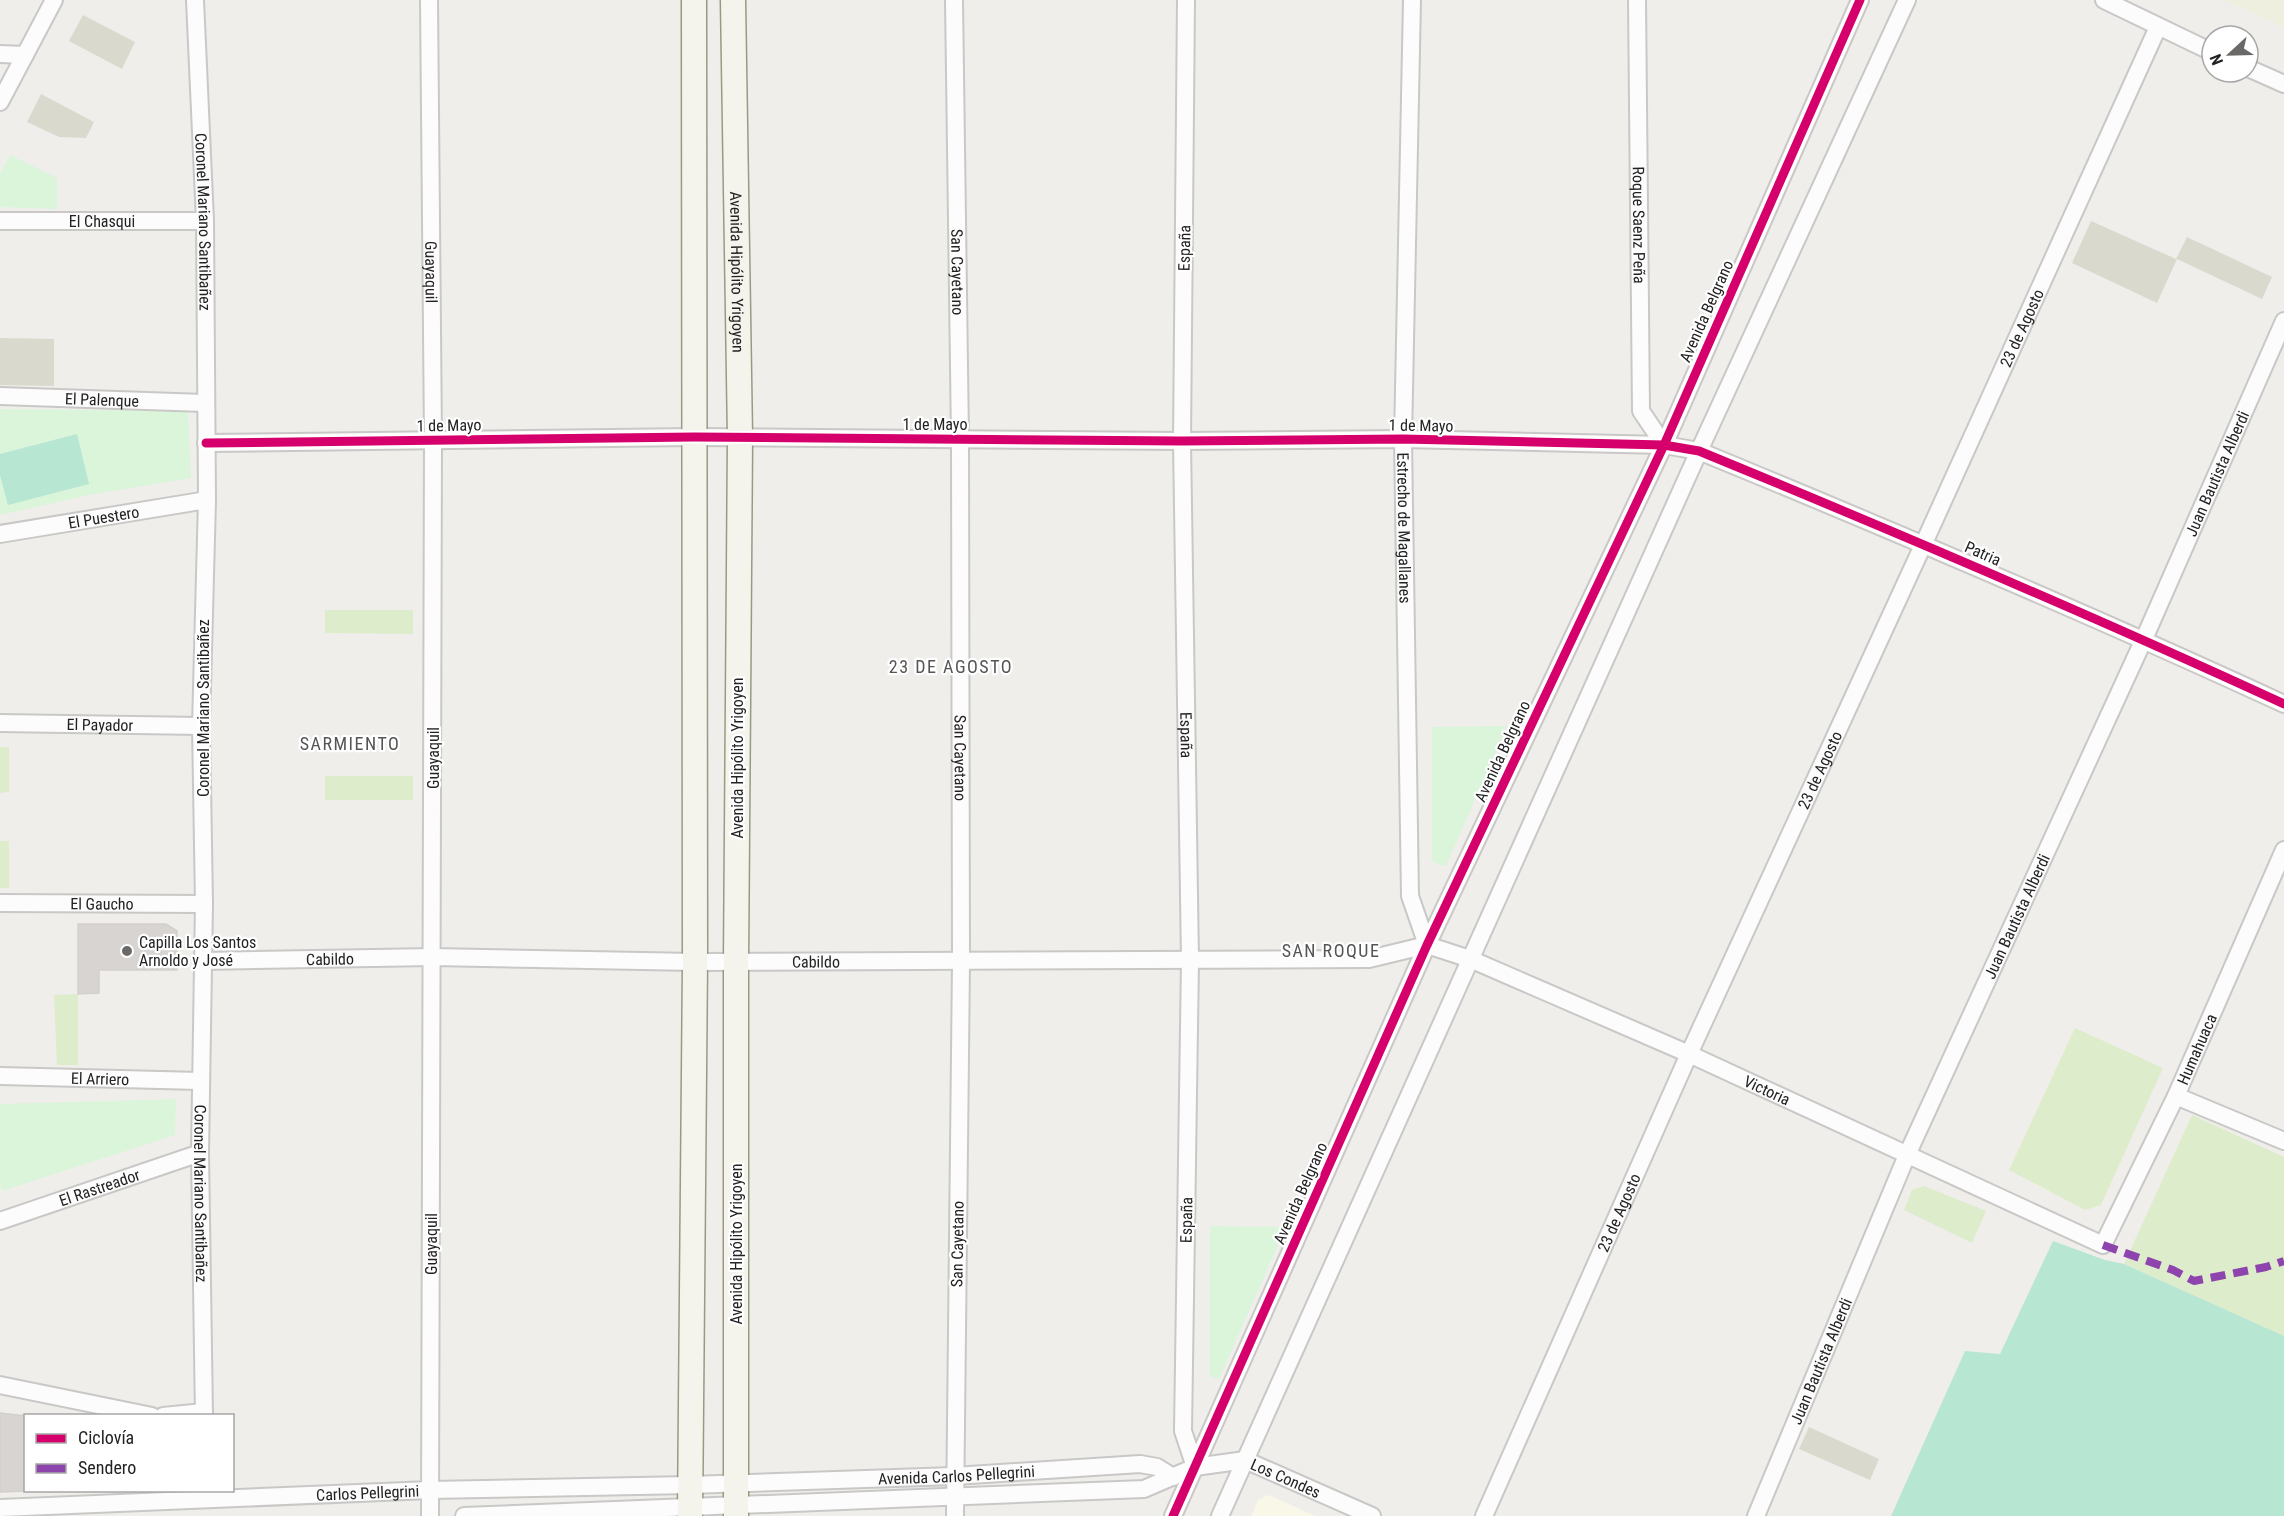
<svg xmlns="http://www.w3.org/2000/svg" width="2284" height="1516" viewBox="0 0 2284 1516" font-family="'Roboto Condensed',sans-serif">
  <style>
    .education { fill: #f8f7e8 }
    .construction { fill: #d9d9cd }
    .farmland { fill: #efefdf }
    .grass { fill: #ddeccb }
    .park { fill: #daf5da }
    .pitch { fill: #b7e6d2 }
    .building { fill: #d7d4d2; stroke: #d3d0cc; stroke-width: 1.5 }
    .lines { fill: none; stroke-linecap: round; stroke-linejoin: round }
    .street-casing { stroke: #c9c8c7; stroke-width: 20 }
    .secondary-casing { stroke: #999a82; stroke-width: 27 }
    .street { stroke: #fdfcfc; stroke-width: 16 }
    .secondary { stroke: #f4f4ed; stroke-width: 24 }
    .quiet { stroke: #8e44ad; stroke-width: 8; stroke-dasharray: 15 8; stroke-linecap: butt }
    .cycleway-casing { stroke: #fff; stroke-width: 13 }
    .cycleway { stroke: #d6006c; stroke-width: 9 }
    .poi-dot { fill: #6a6968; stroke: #fff; stroke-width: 2 }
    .labels { text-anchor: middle; stroke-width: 4.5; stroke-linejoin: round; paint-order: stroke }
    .street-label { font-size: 16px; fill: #222; stroke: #fff }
    .poi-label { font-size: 16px; fill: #222; stroke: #fff; text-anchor: start }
    .neighbourhood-label { font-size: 18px; letter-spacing: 1.5px; fill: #555; stroke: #fff }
  </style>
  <rect width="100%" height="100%" fill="#f0eeeb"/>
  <polygon class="education" points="1269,1495 1315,1516 1251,1516 1258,1500"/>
  <g class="construction">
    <polygon points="83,15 135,42 122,69 69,41"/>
    <polygon points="41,94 94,122 86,138 59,137 27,122"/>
    <polygon points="2091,221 2176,259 2187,237 2272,277 2262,299 2177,259 2157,303 2072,263"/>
    <polygon points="0,338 54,339 54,386 0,385"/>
    <polygon points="1809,1427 1879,1459 1870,1480 1799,1449"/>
  </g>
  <polygon class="farmland" points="2224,0 2284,0 2284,27"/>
  <g class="grass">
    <polygon points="325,610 413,610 413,634 325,633"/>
    <polygon points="0,747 9,747 9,792 0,793"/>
    <rect x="325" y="776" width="88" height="24"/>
    <rect x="0" y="841" width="9" height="47"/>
    <polygon points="78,994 78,1065 57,1065 54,995"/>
    <polygon points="2075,1028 2163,1068 2101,1205 2085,1210 2009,1170"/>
    <polygon points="2192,1115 2284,1157 2284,1336 2124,1264"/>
    <polygon points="1924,1186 1986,1211 1972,1243 1904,1210 1912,1190"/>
  </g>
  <g class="park">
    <polygon points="10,155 57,178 57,209 0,207 0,174"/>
    <polygon points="0,409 188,411 191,478 94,494 0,515"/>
    <polygon points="1507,726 1446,866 1432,862 1432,727"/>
    <polygon points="176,1099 175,1135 2,1191 0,1182 0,1104"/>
    <polygon points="1210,1226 1286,1227 1219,1379 1210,1376"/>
  </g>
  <g class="pitch">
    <polygon points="77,434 89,484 8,505 0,475 0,454"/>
    <polygon points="2053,1241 2105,1260 2124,1264 2284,1336 2284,1516 1891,1516 1965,1351 2000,1354"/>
  </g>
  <g class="building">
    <polygon points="78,924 166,924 177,931 177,970 99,970 99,993 78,994"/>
    <polygon points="0,1413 26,1416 26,1491 0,1492"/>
  </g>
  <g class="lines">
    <defs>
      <g id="street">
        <path id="s1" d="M195,0L205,221L207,500L201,726L204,904L200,1153L204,1416"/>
        <path id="s2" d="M429,0L433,440L430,1516"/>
        <path id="s3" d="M954,0L960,439L961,962L955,1516"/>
        <path id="s4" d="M1186,0L1182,441L1190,960L1183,1431L1195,1467"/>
        <path id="s5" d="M1412,0L1403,439L1410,896L1427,945"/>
        <path id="s6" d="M1637,0L1641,411L1664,445"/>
        <polyline points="2104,0 2212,52"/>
        <polyline points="0,54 25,55"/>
        <polyline points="2248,68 2284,84"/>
        <polyline points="0,102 54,0"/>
        <path id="s7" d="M0,221H205"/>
        <path id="s8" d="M0,396L205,403"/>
        <path d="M206,443L694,437L1182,441L1403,439L1664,445L1699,451C1896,532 2091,615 2284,704"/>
        <path id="s9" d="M0,534L207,500"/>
        <path id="s10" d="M0,723L201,726"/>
        <path id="s11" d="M0,903L204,904"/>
        <path id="s12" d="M1427,945L1470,959L1689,1054L2103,1245L2176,1096L2284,850"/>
        <path id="s13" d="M202,961L433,957L695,962L1369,959L1427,945"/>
        <path id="s14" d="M0,1076L200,1081"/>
        <polyline points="2176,1096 2284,1141"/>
        <path id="s15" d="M0,1221L200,1153"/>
        <polyline points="0,1385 152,1416"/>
        <polyline points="163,1416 204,1412"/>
        <path id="s16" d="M0,1508L430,1490L690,1485L954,1476L1140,1464L1157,1467L1173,1477"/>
        <path id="s17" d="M464,1516L1144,1489L1195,1467L1245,1460L1372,1516"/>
        <polyline points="1173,1516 1427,945 1664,445 1860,0"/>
        <polyline points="1220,1516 1699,451 1907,0"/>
        <path id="s18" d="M1484,1516L1689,1054L1924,543L2158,27"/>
        <path id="s19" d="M1756,1516L1907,1155L2144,639L2284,321"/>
      </g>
      <g id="secondary">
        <path id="s20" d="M733,0L740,438L736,962V1516"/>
        <polyline points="690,1516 695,962 694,0"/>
      </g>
    </defs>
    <use href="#street" class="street-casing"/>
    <use href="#secondary" class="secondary-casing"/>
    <use href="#street" class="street"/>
    <use href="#secondary" class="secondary"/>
    <polyline class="quiet" points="2103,1245 2173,1270 2194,1281 2266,1267 2284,1261"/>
    <defs>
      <g id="cycleway">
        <path d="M206,443L694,437L1182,441L1403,439L1664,445L1699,451C1896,532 2091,615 2284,704"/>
        <polyline points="1173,1516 1427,945 1664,445 1860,0"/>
      </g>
    </defs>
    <use href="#cycleway" class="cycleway-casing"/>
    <use href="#cycleway" class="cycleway"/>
  </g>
  <circle class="poi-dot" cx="127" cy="951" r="6"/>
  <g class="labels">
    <g class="street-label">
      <text dy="6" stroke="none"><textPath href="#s7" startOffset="102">El Chasqui</textPath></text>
      <text dy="6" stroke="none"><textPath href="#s1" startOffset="222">Coronel Mariano Santibañez</textPath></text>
      <text dy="6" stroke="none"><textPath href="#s6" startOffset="225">Roque Saenz Peña</textPath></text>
      <text transform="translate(1184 248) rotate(-89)" y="6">España</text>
      <text dy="6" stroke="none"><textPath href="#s2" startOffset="272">Guayaquil</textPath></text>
      <text dy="6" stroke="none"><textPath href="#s20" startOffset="272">Avenida Hipólito Yrigoyen</textPath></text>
      <text dy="6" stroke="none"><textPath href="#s3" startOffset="272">San Cayetano</textPath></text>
      <text transform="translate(1706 311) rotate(-66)" y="6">Avenida Belgrano</text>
      <text dy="6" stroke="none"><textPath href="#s18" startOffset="1304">23 de Agosto</textPath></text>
      <text dy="6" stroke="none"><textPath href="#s8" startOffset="102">El Palenque</textPath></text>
      <text x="935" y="430">1 de Mayo</text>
      <text transform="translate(449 425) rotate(-1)" y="6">1 de Mayo</text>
      <text transform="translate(1421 425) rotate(1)" y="6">1 de Mayo</text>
      <text dy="6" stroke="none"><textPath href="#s19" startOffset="1140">Juan Bautista Alberdi</textPath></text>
      <text dy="6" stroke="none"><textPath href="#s9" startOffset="105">El Puestero</textPath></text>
      <text dy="6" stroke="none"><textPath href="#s5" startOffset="528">Estrecho de Magallanes</textPath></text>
      <text transform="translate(1983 553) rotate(24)" y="6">Patria</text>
      <text transform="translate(203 708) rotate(-90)" y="6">Coronel Mariano Santibañez</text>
      <text dy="6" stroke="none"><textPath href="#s10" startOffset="100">El Payador</textPath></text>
      <text dy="6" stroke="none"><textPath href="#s4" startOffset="735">España</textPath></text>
      <text transform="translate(1502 751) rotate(-65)" y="6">Avenida Belgrano</text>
      <text transform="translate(433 758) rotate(-90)" y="6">Guayaquil</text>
      <text transform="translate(737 758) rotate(-90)" y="6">Avenida Hipólito Yrigoyen</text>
      <text dy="6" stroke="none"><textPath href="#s3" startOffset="758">San Cayetano</textPath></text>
      <text dy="6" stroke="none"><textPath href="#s18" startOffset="818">23 de Agosto</textPath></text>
      <text dy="6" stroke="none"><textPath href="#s11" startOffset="102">El Gaucho</textPath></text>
      <text dy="6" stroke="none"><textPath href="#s19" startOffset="654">Juan Bautista Alberdi</textPath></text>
      <text dy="6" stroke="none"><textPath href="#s13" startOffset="128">Cabildo</textPath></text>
      <text dy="6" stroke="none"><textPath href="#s13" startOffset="614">Cabildo</textPath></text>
      <text dy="6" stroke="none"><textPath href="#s12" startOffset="957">Humahuaca</textPath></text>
      <text dy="6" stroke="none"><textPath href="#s14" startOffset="100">El Arriero</textPath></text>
      <text dy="6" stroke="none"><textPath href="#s12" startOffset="370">Victoria</textPath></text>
      <text dy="6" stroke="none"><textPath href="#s15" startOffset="105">El Rastreador</textPath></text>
      <text transform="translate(1300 1193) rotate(-66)" y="6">Avenida Belgrano</text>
      <text dy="6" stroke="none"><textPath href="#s1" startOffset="1194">Coronel Mariano Santibañez</textPath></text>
      <text dy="6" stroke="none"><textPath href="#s18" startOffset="332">23 de Agosto</textPath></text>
      <text transform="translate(1186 1220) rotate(-89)" y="6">España</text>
      <text transform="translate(431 1244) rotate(-90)" y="6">Guayaquil</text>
      <text transform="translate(736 1244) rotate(-90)" y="6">Avenida Hipólito Yrigoyen</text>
      <text transform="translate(957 1244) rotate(-89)" y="6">San Cayetano</text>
      <text dy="6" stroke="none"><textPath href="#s19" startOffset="168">Juan Bautista Alberdi</textPath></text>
      <text dy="6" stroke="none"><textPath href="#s16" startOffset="957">Avenida Carlos Pellegrini</textPath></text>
      <text dy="6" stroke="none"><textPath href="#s17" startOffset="831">Los Condes</textPath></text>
      <text dy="6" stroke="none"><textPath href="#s16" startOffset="368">Carlos Pellegrini</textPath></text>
    </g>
    <g class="poi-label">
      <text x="139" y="948">Capilla Los Santos<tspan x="139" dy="18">Arnoldo y José</tspan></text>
    </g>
    <g class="neighbourhood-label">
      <text x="951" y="673">23 DE AGOSTO</text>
      <text x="350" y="750">SARMIENTO</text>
      <text x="1331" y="957">SAN ROQUE</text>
    </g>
  </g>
  <rect x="24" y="1414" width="210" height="78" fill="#ffffff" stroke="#a7a7a7" stroke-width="1.5"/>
  <rect x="36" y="1434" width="30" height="9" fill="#d6006c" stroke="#a7a7a7" stroke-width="1.5"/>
  <text x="78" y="1444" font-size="18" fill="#222222">Ciclovía</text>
  <rect x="36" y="1464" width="30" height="9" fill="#8e44ad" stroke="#a7a7a7" stroke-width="1.5"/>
  <text x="78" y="1474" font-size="18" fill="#222222">Sendero</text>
  <g transform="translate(2230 54) rotate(248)"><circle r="28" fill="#ffffff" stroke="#a7a7a7" stroke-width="1.5"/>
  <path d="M0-4.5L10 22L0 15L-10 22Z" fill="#6a6968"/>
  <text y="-9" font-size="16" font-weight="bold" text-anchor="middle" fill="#222222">N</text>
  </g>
</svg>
